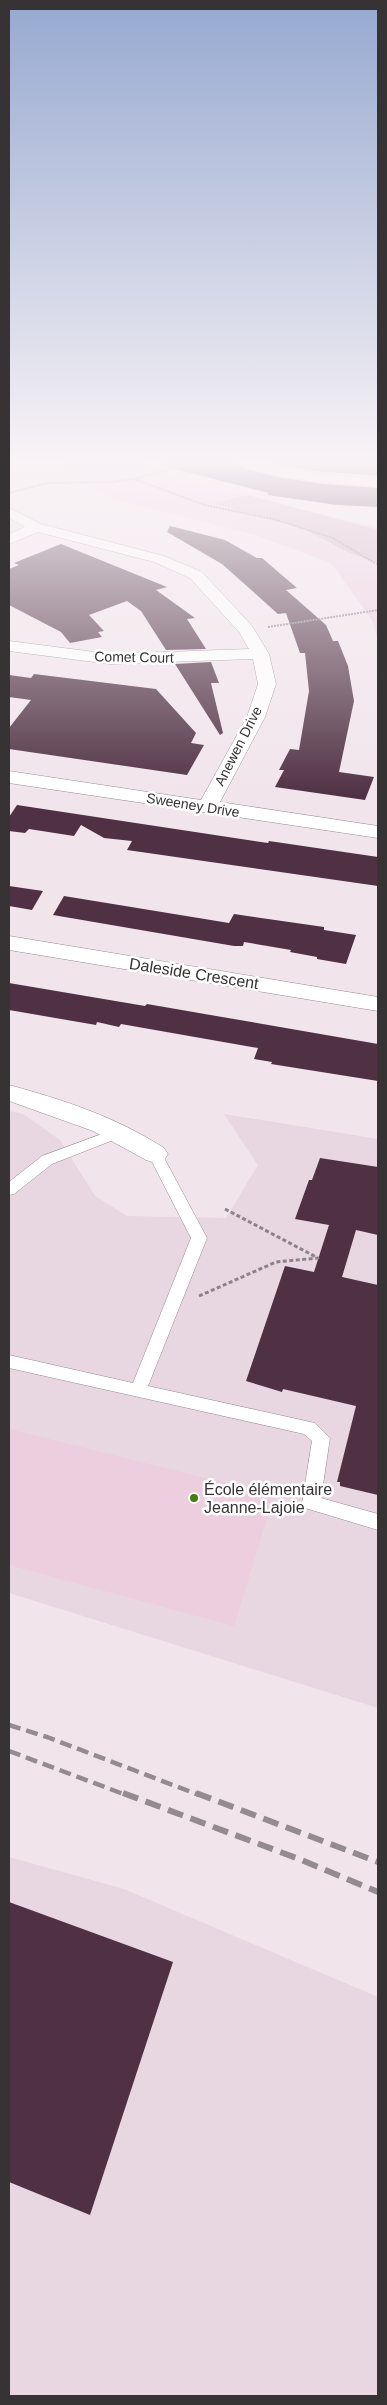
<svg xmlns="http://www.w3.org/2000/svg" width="387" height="2405" viewBox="0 0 387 2405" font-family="Arial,sans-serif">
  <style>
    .built { fill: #e8d6e0 }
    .green { fill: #eccede }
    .forest { fill: #d1acc0 }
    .building { fill: #4f3143 }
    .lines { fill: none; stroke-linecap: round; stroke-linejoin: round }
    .service-casing { stroke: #968b91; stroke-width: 1 }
    .minor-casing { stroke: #968b91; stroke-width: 1 }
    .path-far1 { stroke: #8b8387; stroke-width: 2; stroke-dasharray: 2 1; stroke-linecap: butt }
    .path { stroke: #8b8387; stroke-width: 3; stroke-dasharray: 4 2.5; stroke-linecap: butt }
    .service { fill: #fff; fill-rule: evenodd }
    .minor { fill: #fff; fill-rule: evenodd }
    .rail-far1 { stroke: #938b8f; stroke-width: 4.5; stroke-dasharray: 12 6; stroke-linecap: butt }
    .rail { stroke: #938b8f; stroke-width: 6; stroke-dasharray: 16 8; stroke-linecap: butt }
    .poi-dot { fill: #477e14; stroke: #fff; stroke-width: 2 }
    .labels { text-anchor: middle; stroke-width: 5; stroke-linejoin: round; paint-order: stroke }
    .far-street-label { font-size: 14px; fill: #373234; stroke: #fff }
    .street-label { font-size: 16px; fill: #373234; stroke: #fff }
    .poi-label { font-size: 16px; fill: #373234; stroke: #fff; text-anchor: start }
  </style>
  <rect width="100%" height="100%" fill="#f1e5eb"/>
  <g class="built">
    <polygon points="9,1111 23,1114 60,1140 95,1196 127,1216 226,1218 258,1165 224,1114 378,1139 378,1708 9,1593"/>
    <polygon points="9,1857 124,1889 378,1997 378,2396 9,2396"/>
  </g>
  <g class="green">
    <polygon points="59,459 139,459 178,481 378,527 378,640 372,620 331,563 255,535 115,499 66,475"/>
    <polygon points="9,1429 274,1495 234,1626 9,1565"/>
  </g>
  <polygon class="forest" points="248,495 378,530 378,563 345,551 304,529 213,503"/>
  <g class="building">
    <polygon points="168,459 229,459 240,467 277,477 324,484 378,488 378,507 337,505 267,495 269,493 167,467"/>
    <polygon points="253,459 378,459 378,476 314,471"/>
    <polygon points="170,526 225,540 257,558 262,558 297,588 286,590 326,625 333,641 338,641 348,666 354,701 339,772 374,777 365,800 275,787 284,770 279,770 290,749 299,750 309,691 305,653 300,653 286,613 278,614 222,564 167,532"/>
    <polygon points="61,544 167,587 156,590 195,618 187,619 206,649 166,650 141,611 127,601 89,615 104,631 98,632 102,637 70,643 61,632 9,605 9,569 19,565 14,563"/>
    <polygon points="211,662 219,683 211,683 223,733 220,735 175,664"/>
    <polygon points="34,674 156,689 196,733 191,743 204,745 187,775 9,749 9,728 31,700 9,697 9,675 31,678"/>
    <polygon points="17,805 268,843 269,841 378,857 378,886 127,850 132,841 104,838 81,825 74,836 29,829 25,833 9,831 9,817"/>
    <polygon points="9,886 43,891 32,910 9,906"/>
    <polygon points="64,896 229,923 234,914 324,927 324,930 356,935 346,964 317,959 317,957 290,952 291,950 244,942 243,946 234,946 53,915"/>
    <polygon points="9,983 145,1006 147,1004 378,1044 378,1081 271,1064 272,1062 254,1059 258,1048 121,1024 119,1027 97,1022 96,1025 9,1010"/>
    <polygon points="320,1158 378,1167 378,1235 356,1230 342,1277 378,1285 378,1495 340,1486 340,1482 337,1482 356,1406 283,1389 282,1392 246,1381 285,1266 314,1272 329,1225 295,1219 309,1180 312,1180"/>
    <polygon points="9,1902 173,1962 90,2215 9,2182"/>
  </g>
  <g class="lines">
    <defs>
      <g id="service">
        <polygon points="121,1127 126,1129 128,1132 126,1135 52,1164 14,1194 9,1195 9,1182 42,1156"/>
        <polygon points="155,1149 162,1154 207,1238 148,1386 315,1423 330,1438 321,1498 378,1514 378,1530 305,1508 302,1503 312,1441 304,1434 9,1368 9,1355 133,1383 191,1238 148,1154"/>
      </g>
      <g id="minor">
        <path d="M231,459C253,459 271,466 293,470C321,475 349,477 378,478V486C352,486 247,477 231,459Z"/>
        <polygon points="9,508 41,524 164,556 202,572 252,626 269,654 276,684 265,717 220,802 378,826 378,838 9,783 9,771 201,800 247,717 258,684 253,659 110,664 9,651 9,641 110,654 249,649 239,632 190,578 154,562 38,532 9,544 9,534 25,527 9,518"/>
        <polygon points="9,936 378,997 378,1011 9,950"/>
        <path d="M9,1085C64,1100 116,1117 164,1148L168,1154L164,1160L155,1163L146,1160L93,1131L9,1101Z"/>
      </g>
    </defs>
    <use href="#service" class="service-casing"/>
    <use href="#minor" class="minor-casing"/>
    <g class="path-far1">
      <polyline points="134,479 205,505 277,520 333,538 378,565"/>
      <polyline points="9,493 48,483 112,482 134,479 212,459"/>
      <polyline points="268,627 378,610"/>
    </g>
    <polyline class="path" points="199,1296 276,1262 318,1258 225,1209"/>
    <use href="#service" class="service"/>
    <use href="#minor" class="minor"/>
    <g class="rail-far1">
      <polyline points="9,1725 47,1737 199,1795"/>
      <polyline points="9,1751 126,1795"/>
    </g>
    <g class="rail">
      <polyline points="123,1793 299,1859 378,1892"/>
      <polyline points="196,1793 378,1862"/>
    </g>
  </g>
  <linearGradient id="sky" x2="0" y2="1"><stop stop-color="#96a9d0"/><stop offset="0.58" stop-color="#f9f3f6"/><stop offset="1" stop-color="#f9f3f6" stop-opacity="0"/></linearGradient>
  <rect width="387" height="796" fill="url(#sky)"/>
  <circle class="poi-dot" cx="194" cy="1498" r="5"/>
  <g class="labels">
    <g class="far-street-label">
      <text transform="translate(134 657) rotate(1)" y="5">Comet Court</text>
      <text transform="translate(238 746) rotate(-63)" y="5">Anewen Drive</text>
      <text transform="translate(193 805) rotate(9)" y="5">Sweeney Drive</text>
    </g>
    <g class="street-label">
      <text transform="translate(194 973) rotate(9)" y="6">Daleside Crescent</text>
    </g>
    <g class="poi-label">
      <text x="204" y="1495">École élémentaire<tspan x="204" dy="18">Jeanne-Lajoie</tspan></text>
    </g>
  </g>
  <rect width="387" height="2405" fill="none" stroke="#373234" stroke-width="20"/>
</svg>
